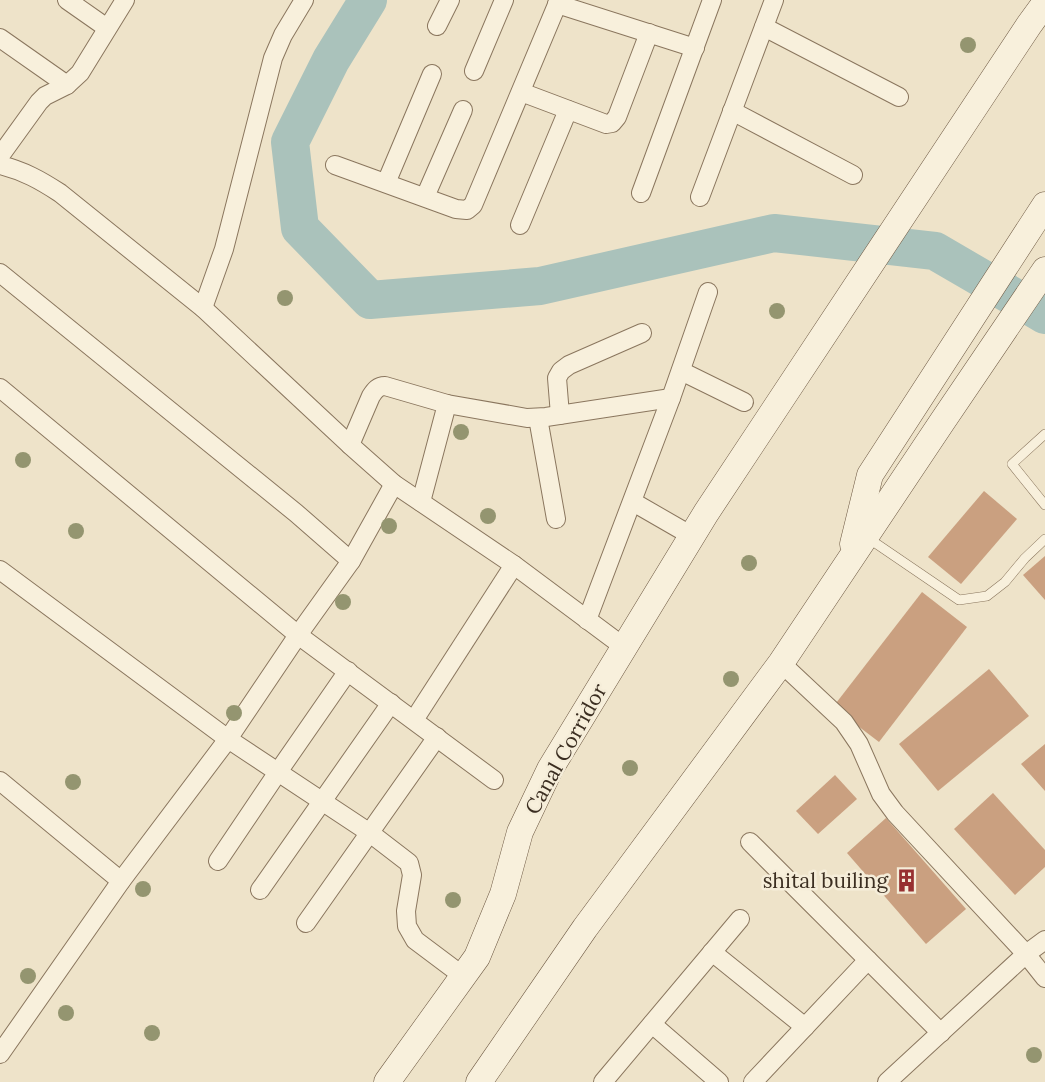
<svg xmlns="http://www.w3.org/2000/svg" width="1045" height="1082" viewBox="0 0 1045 1082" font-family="Lora,serif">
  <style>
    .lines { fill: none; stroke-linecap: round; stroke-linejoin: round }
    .river { stroke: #aac2bb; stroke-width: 38 }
    .building { fill: #caa080 }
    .lane-casing { stroke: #8a765e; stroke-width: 10 }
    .street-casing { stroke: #8a765e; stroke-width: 20 }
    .secondary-casing { stroke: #6c5741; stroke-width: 27 }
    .lane { stroke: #f8f0dc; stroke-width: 9 }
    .street { stroke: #f8f0dc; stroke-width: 18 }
    .secondary { stroke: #f8f0dc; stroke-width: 26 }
    .tree { fill: #949570 }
    .labels { text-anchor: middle; stroke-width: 5; stroke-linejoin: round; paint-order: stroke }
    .street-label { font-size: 21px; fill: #3b2e21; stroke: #f5edd9 }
    .poi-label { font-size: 21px; fill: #3b2e21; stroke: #f5edd9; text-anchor: end }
  </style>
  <rect width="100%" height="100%" fill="#eee3c9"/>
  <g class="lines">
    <polyline class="river" points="368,0 331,60 290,142 300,228 370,300 540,286 774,233 935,251 1045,315"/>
  </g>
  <g class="building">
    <polygon points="984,491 1017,519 961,584 928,557"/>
    <polygon points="1045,556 1045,600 1023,575"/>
    <polygon points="922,592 967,627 879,742 833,707"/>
    <polygon points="989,669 1029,716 938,791 899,744"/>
    <polygon points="1045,744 1045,791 1021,764"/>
    <polygon points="835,775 857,799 818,834 796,811"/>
    <polygon points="993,793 1045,850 1045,867 1015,895 954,829"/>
    <polygon points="886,818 966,909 926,944 847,853"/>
  </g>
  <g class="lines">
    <defs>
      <g id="lane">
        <polyline points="1045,434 1012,464 1045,505"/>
        <polyline points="868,538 959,600 987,596 1005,582 1025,558 1045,539"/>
      </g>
      <g id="street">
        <polyline points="67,0 107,28"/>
        <polyline points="557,4 695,48"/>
        <polyline points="437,26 450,0"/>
        <polyline points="764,27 899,97"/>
        <polyline points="0,38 67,85"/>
        <polyline points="474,71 504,0"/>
        <polyline points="521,92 606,124 612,123 617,117 649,33"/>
        <polyline points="732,111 853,175"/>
        <polyline points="0,156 39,102 45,96 67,85 80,73 125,0"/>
        <path d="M0,165C24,171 40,180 60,193L203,308L350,445L394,484L514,565L624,647"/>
        <polyline points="335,165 456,209 467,210 473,205 559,0"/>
        <polyline points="386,183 432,74"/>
        <polyline points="641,193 712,0"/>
        <polyline points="425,197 463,110"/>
        <polyline points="700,197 774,0"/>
        <polyline points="520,225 568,110"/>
        <polyline points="0,273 296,513 351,561"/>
        <polyline points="203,308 224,249 273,58 283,35 304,0"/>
        <polyline points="681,371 744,402"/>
        <polyline points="0,388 298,635 494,780"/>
        <polyline points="560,415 557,378 561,371 569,365 642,333"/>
        <polyline points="538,418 556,519"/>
        <path d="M350,445L371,396C375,390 378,386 385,386L447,404L527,418L546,417L671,398"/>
        <polyline points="421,502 447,404"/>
        <polyline points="633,502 692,536"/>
        <polyline points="0,570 228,739 370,833 409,863 412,875 406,911 407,926 415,940 463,976"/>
        <polyline points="587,620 671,398 708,292"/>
        <polyline points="781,663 844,722 859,744 881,794 895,813 1026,954 1045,978"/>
        <polyline points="414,720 514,565"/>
        <polyline points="0,781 121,881"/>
        <polyline points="750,842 941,1033"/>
        <polyline points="218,861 278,772 348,671"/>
        <polyline points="260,890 391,703"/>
        <polyline points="306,923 437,737"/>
        <polyline points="712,952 805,1027"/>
        <polyline points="652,1024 719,1082"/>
        <polyline points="0,1054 121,881 228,739 298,635 351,561 394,484"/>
        <polyline points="603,1082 740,919"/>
        <polyline points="753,1082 868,960"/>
        <polyline points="887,1082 1026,954 1045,940"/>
      </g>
      <g id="secondary">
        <polyline points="853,544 870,475 1045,205"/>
        <polyline points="387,1082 477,957 503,894 520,832 550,769 706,513 1029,25 1045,3"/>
        <polyline points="479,1082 585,928 781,663 942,422 1045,270"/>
      </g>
    </defs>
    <use href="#lane" class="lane-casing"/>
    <use href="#street" class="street-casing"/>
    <use href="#secondary" class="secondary-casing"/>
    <use href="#lane" class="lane"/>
    <use href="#street" class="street"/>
    <use href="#secondary" class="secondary"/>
  </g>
  <g class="tree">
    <circle cx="968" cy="45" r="8"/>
    <circle cx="285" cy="298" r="8"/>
    <circle cx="777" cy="311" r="8"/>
    <circle cx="461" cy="432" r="8"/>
    <circle cx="23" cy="460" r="8"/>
    <circle cx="488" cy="516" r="8"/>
    <circle cx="389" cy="526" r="8"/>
    <circle cx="76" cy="531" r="8"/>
    <circle cx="749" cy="563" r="8"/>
    <circle cx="343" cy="602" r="8"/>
    <circle cx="731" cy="679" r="8"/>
    <circle cx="234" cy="713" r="8"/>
    <circle cx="630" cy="768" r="8"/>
    <circle cx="73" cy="782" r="8"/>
    <circle cx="143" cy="889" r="8"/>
    <circle cx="453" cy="900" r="8"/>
    <circle cx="28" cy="976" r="8"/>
    <circle cx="66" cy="1013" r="8"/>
    <circle cx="152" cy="1033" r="8"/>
    <circle cx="1034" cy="1055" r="8"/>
  </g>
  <defs>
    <symbol id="building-bare" viewBox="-9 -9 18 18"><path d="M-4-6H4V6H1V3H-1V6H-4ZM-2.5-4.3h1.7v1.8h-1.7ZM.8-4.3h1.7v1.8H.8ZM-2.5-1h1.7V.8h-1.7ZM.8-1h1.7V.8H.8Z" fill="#973030" stroke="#f5edd9" stroke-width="2.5" paint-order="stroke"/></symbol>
  </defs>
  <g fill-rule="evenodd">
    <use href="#building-bare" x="890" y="864" width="33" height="33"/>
  </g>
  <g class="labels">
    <g class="street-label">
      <text transform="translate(566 749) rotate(-61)" y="7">Canal Corridor</text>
    </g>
    <g class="poi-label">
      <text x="888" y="888">shital builing</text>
    </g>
  </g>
</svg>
